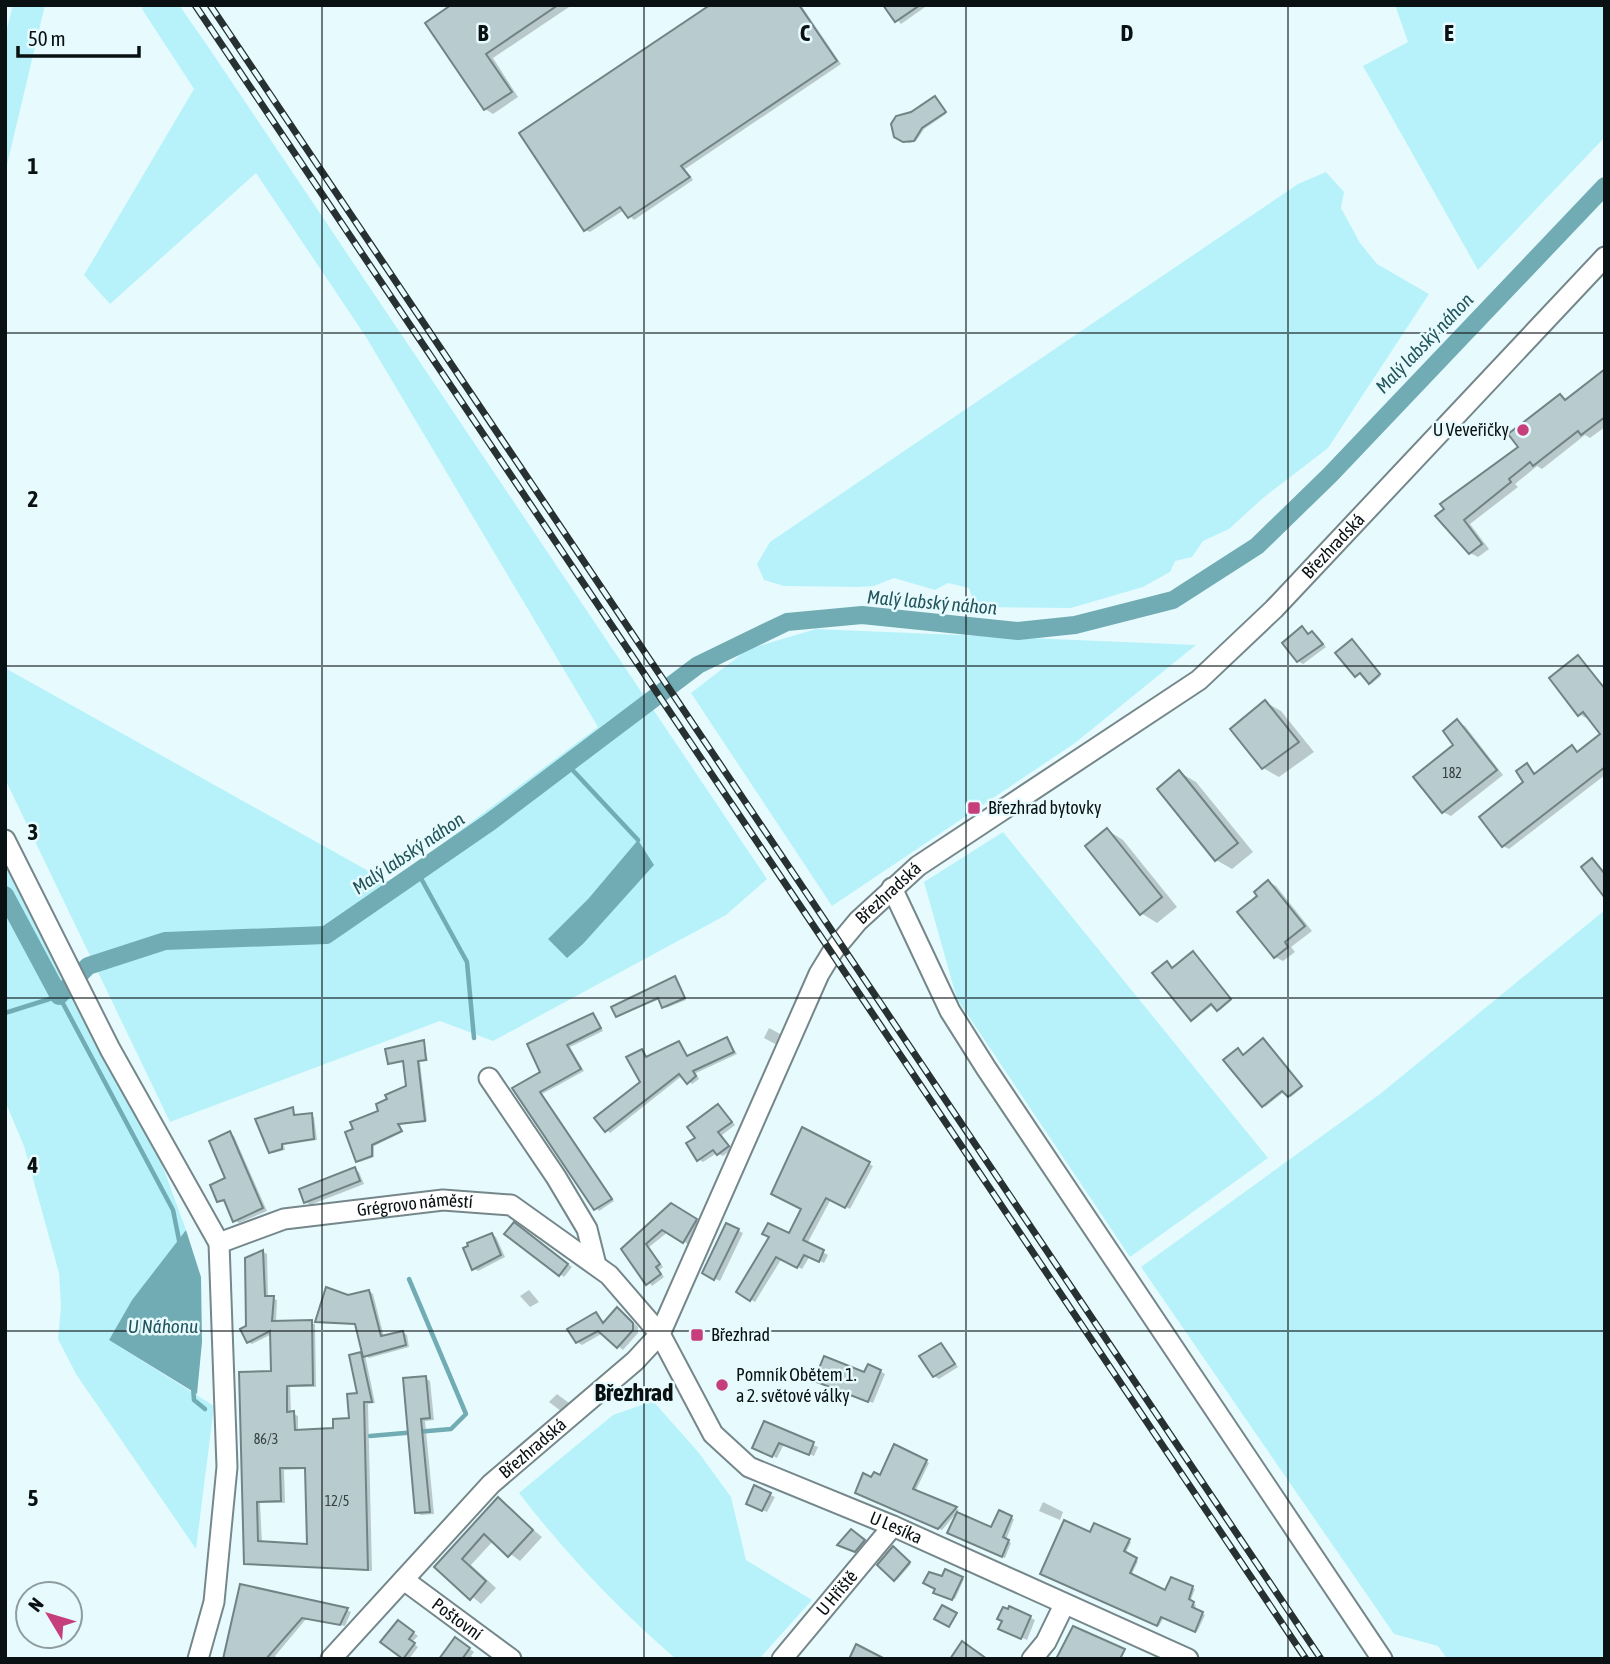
<svg xmlns="http://www.w3.org/2000/svg" width="1610" height="1664" viewBox="0 0 1610 1664" font-family="'Asap Condensed',sans-serif">
  <style>
    .green { fill: #b7f2fa; fill-rule: evenodd }
    .water { fill: #71acb4 }
    .shadow { fill: #0003; fill-rule: evenodd }
    .lines { fill: none; stroke-linecap: round; stroke-linejoin: round }
    .stream { stroke: #71acb4; stroke-width: 4.5 }
    .canal { stroke: #71acb4; stroke-width: 18 }
    .building { fill: #b8cbce; stroke: #718385; stroke-width: 2; fill-rule: evenodd }
    .street-casing { stroke: #75878a; stroke-width: 23 }
    .street { stroke: #fff; stroke-width: 19 }
    .rail-casing { stroke: #283132; stroke-width: 7 }
    .rail { stroke: #e7fbfe; stroke-width: 4.5; stroke-dasharray: 13; stroke-linecap: butt }
    .grid { fill: none; stroke: #0a1112; stroke-width: 2; stroke-opacity: 0.55 }
    .poi-dot { fill: #c63e7b; stroke: #e7fbfe; stroke-width: 2.5 }
    .labels { text-anchor: middle; stroke-width: 5; stroke-linejoin: round; paint-order: stroke }
    .number-label { font-size: 14px; fill: #364041 }
    .poi-label { font-size: 18px; fill: #0a1112; stroke: #e7fbfe; text-anchor: start }
    .street-label { font-size: 18px; fill: #0a1112; stroke: #e7fbfe }
    .water-label { font-size: 19px; font-style: italic; fill: #21545b; stroke: #e7fbfe }
    .district-label { font-size: 24px; font-weight: bold; fill: #0a1112; stroke: #e7fbfe }
    .grid-label { font-size: 23px; text-anchor: middle; font-weight: bold; fill: #0a1112; stroke: #e7fbfe; stroke-width: 5; stroke-linejoin: round; paint-order: stroke }
  </style>
  <rect width="100%" height="100%" fill="#e7fbfe"/>
  <g class="green">
    <polygon points="13,5 45,5 5,173 5,36"/>
    <path d="M144,5H179L211,51L767,879L726,915L493,1041L440,1021L170,1122L5,779V668L390,883L598,727L366,337L256,173L110,304L84,275L194,89L142,9ZM654,865L583,944L567,957L548,939L589,898Z"/>
    <polygon points="1395,5 1605,5 1605,137 1478,270 1363,66 1408,42"/>
    <polygon points="1326,172 1344,192 1341,208 1360,243 1377,264 1429,294 1328,448 1263,498 1229,529 1203,541 1192,557 1175,561 1170,572 1143,587 1071,608 975,607 969,588 948,583 935,590 894,578 874,586 857,587 784,586 764,580 757,564 770,542 1298,184"/>
    <polygon points="816,629 1196,645 1075,743 832,906 691,693 748,649"/>
    <polygon points="1003,832 1268,1158 1130,1257 957,999 924,882"/>
    <polygon points="5,848 141,1107 186,1230 132,1300 109,1340 214,1406 196,1549 76,1374 58,1339 61,1307 59,1273 24,1146 5,1101"/>
    <polygon points="1605,910 1605,1659 1447,1659 1438,1646 1394,1634 1141,1267 1380,1094"/>
    <path d="M653,1401L699,1453L731,1497L746,1560L812,1600L759,1659H676C618,1609 566,1554 519,1493L613,1415Z"/>
  </g>
  <g class="water">
    <polygon points="638,840 654,865 583,944 567,958 548,939 589,898"/>
    <polygon points="186,1230 201,1277 202,1342 197,1394 109,1340 132,1300"/>
  </g>
  <g class="shadow">
    <polygon points="454,5 572,5 493,58 518,97 493,114 485,109"/>
    <polygon points="713,5 801,5 841,64 685,169 693,180 634,220 624,210 590,232 585,230"/>
    <polygon points="885,5 928,5 901,24"/>
    <polygon points="937,99 946,114 924,129 916,141 909,143 897,137 912,114"/>
    <polygon points="1605,372 1605,427 1590,438 1585,435 1542,469 1537,466 1515,484 1518,487 1470,524 1489,549 1478,557 1470,553 1438,516 1521,447 1560,396 1568,400"/>
    <polygon points="1302,629 1310,635 1317,636 1326,647 1303,664 1298,661"/>
    <polygon points="1354,642 1381,676 1371,684 1362,673 1356,675"/>
    <polygon points="1578,657 1605,687 1605,775 1509,849 1503,846 1526,783 1527,766 1537,774 1572,747 1580,753 1603,734 1588,716 1586,718 1579,714"/>
    <polygon points="1265,702 1281,711 1314,752 1279,777 1263,768"/>
    <polygon points="1457,722 1465,726 1503,775 1451,816 1443,812"/>
    <polygon points="1179,772 1196,782 1253,852 1232,869 1216,860"/>
    <polygon points="1107,830 1123,840 1177,907 1157,923 1141,913"/>
    <polygon points="1269,882 1276,886 1312,931 1291,947 1295,952 1283,961 1275,957 1260,896"/>
    <polygon points="1194,955 1232,1000 1220,1010 1214,1004 1194,1020 1173,970"/>
    <polygon points="675,978 686,1000 666,1008 660,999 618,1016"/>
    <polygon points="593,1015 603,1031 570,1047 584,1071 542,1094 614,1201 599,1211 514,1088 542,1073"/>
    <polygon points="769,1028 784,1036 779,1046 764,1038"/>
    <polygon points="727,1039 737,1054 696,1073 699,1079 692,1084 683,1075 610,1133 597,1118 642,1082 642,1051 648,1058 679,1043 689,1057"/>
    <polygon points="1265,1041 1303,1087 1291,1097 1285,1091 1265,1107 1244,1056"/>
    <polygon points="424,1042 428,1061 420,1062 427,1121 400,1125 403,1132 374,1146 374,1157 360,1162 357,1161 381,1112 408,1087 405,1062 390,1063"/>
    <polygon points="718,1106 735,1125 722,1135 732,1149 723,1156 717,1153 703,1162 698,1159 698,1138"/>
    <polygon points="293,1109 296,1116 314,1117 317,1140 284,1145 285,1150 273,1153 270,1151"/>
    <polygon points="803,1130 873,1166 850,1209 831,1199 807,1244 828,1255 824,1263 810,1256 802,1269 782,1258 755,1302 738,1292 790,1235 803,1208"/>
    <polygon points="230,1133 234,1136 267,1211 239,1223 234,1220 227,1202 219,1201 228,1179"/>
    <polygon points="354,1169 359,1172 364,1184 310,1205 306,1202"/>
    <polygon points="672,1206 700,1223 688,1244 668,1232 649,1247 663,1267 659,1270 664,1277 652,1286 623,1249"/>
    <polygon points="727,1225 743,1233 720,1281 704,1273"/>
    <polygon points="519,1227 572,1267 564,1277 560,1274"/>
    <polygon points="492,1235 496,1237 505,1257 478,1271 474,1268"/>
    <path d="M263,1252L267,1254L268,1298L277,1300L276,1322L315,1324L316,1387H290L291,1413L298,1416V1431L334,1429L351,1420L359,1395L361,1354L365,1356L357,1325L317,1321L348,1297L369,1291L373,1294L384,1337L403,1332L407,1335L409,1347L369,1358L365,1355L375,1403L368,1404L372,1571L246,1563L273,1373L272,1334L252,1344L248,1342L246,1259ZM307,1469L309,1546L262,1543L260,1503H285L284,1470Z"/>
    <polygon points="529,1290 539,1302 530,1307 520,1296"/>
    <polygon points="622,1312 638,1327 638,1333 623,1350 603,1333 582,1345 577,1342 596,1315 605,1324"/>
    <polygon points="941,1345 958,1367 939,1379 934,1376"/>
    <polygon points="880,1371 885,1374 873,1403 821,1382"/>
    <polygon points="425,1378 430,1381 434,1420 425,1421 434,1514 421,1515 416,1512 405,1380"/>
    <polygon points="557,1394 573,1406 565,1414 549,1402"/>
    <polygon points="765,1423 818,1447 814,1456 784,1444 777,1458 759,1450"/>
    <polygon points="895,1446 929,1463 915,1492 959,1510 942,1530 860,1494 872,1479 881,1477"/>
    <polygon points="755,1488 775,1497 767,1512 752,1506"/>
    <polygon points="498,1500 542,1537 520,1561 493,1541 471,1565 496,1588 481,1604 437,1567"/>
    <polygon points="1043,1502 1063,1512 1060,1520 1039,1511"/>
    <polygon points="1000,1513 1014,1519 1006,1540 1011,1543 1005,1558 952,1534 992,1529"/>
    <polygon points="1095,1525 1131,1542 1125,1554 1138,1561 1131,1576 1166,1593 1172,1579 1195,1589 1190,1602 1196,1605 1194,1610 1205,1615 1197,1632 1164,1617 1159,1626 1042,1574 1091,1534"/>
    <polygon points="852,1531 866,1542 858,1552 840,1544"/>
    <polygon points="895,1549 911,1564 897,1580 895,1579"/>
    <polygon points="946,1571 964,1579 955,1599 936,1592 938,1588 925,1583 930,1572 943,1578"/>
    <polygon points="241,1586 347,1610 351,1612 345,1626 306,1619 275,1656 277,1659 225,1659"/>
    <polygon points="1010,1608 1035,1620 1027,1640 1005,1630"/>
    <polygon points="403,1625 418,1636 412,1642 418,1647 409,1659 383,1642"/>
    <polygon points="460,1642 474,1652 471,1656 476,1659 442,1659"/>
  </g>
  <g class="lines">
    <g class="stream">
      <polyline points="566,763 638,840"/>
      <polyline points="417,871 467,962 474,1038"/>
      <polyline points="5,1013 59,996 173,1210 180,1245"/>
      <polyline points="193,1386 194,1400 205,1409"/>
      <polyline points="370,1436 451,1429 466,1414 409,1279"/>
    </g>
    <polyline class="canal" points="5,895 59,996 88,966 165,941 326,935 490,822 698,665 787,622 862,615 1018,631 1075,625 1173,600 1257,546 1330,475 1605,186"/>
  </g>
  <g class="building">
    <polygon points="451,5 558,5 486,54 512,92 484,110 425,23"/>
    <polygon points="710,5 799,5 837,61 681,166 690,177 628,218 620,207 584,231 519,133"/>
    <polygon points="883,5 920,5 895,22"/>
    <polygon points="935,96 946,112 922,128 914,141 903,142 894,137 891,124 896,116 911,112"/>
    <polygon points="1605,369 1605,417 1581,435 1578,431 1533,466 1530,462 1509,479 1511,482 1464,520 1482,544 1469,554 1435,516 1444,509 1440,504 1518,447 1508,434 1560,394 1565,400"/>
    <polygon points="1302,626 1308,634 1312,631 1323,644 1297,662 1282,643"/>
    <polygon points="1352,639 1380,674 1369,684 1360,673 1355,677 1335,653"/>
    <polygon points="1578,655 1605,689 1605,767 1502,847 1479,817 1523,782 1516,771 1527,763 1534,774 1572,745 1577,752 1600,734 1583,712 1578,716 1549,678"/>
    <polygon points="1265,700 1299,742 1262,769 1230,729"/>
    <polygon points="1457,719 1497,770 1442,813 1413,777 1453,745 1443,731"/>
    <polygon points="1179,770 1238,843 1215,861 1157,789"/>
    <polygon points="1107,828 1162,897 1140,915 1085,846"/>
    <polygon points="1592,858 1605,874 1605,898 1581,867"/>
    <polygon points="1268,880 1305,926 1285,942 1288,947 1274,958 1237,912 1257,896 1254,892"/>
    <polygon points="1193,951 1231,999 1217,1011 1211,1004 1191,1021 1152,973 1167,961 1172,968"/>
    <polygon points="675,976 685,998 662,1008 658,998 616,1017 611,1007"/>
    <polygon points="593,1013 601,1028 567,1045 581,1069 540,1092 612,1199 594,1210 512,1088 540,1072 527,1044"/>
    <polygon points="727,1037 734,1052 693,1071 696,1076 687,1084 679,1074 605,1132 594,1118 640,1082 626,1057 642,1049 646,1057 679,1041 687,1056"/>
    <polygon points="1263,1038 1302,1086 1288,1097 1282,1091 1262,1107 1223,1060 1238,1048 1243,1055"/>
    <polygon points="424,1040 426,1060 418,1061 425,1121 398,1124 402,1131 372,1145 372,1156 356,1162 345,1132 353,1129 350,1122 378,1111 376,1104 387,1099 385,1095 406,1086 403,1061 388,1064 385,1049"/>
    <polygon points="718,1104 732,1122 718,1132 729,1146 717,1155 713,1150 697,1161 686,1143 695,1138 687,1127"/>
    <polygon points="293,1107 294,1115 312,1113 314,1139 282,1144 282,1149 269,1153 255,1119"/>
    <polygon points="802,1127 870,1162 845,1208 826,1198 803,1240 824,1250 819,1262 804,1255 797,1268 776,1257 750,1301 736,1292 769,1237 762,1234 768,1223 789,1233 801,1209 771,1194"/>
    <polygon points="230,1131 263,1208 233,1222 224,1200 217,1202 210,1185 225,1178 209,1141"/>
    <polygon points="355,1167 360,1181 304,1203 299,1189"/>
    <polygon points="671,1203 697,1219 683,1243 662,1230 646,1244 660,1264 656,1267 661,1274 646,1285 621,1249"/>
    <polygon points="514,1222 568,1264 559,1276 504,1234"/>
    <polygon points="726,1223 739,1229 714,1280 702,1273"/>
    <polygon points="492,1233 501,1255 472,1270 463,1248 468,1246 467,1243"/>
    <path d="M263,1250L265,1296H274L272,1321L312,1320L313,1385L287,1386V1412L294,1411L295,1430L333,1428V1419L349,1418L347,1394L357,1393L349,1355L361,1352L372,1402H364L368,1570L244,1564L239,1372L271,1371L270,1331L247,1343L240,1329L246,1326L245,1258ZM280,1468H305L307,1544L258,1541L257,1502L281,1501Z"/>
    <polygon points="326,1287 348,1295 369,1290 381,1336 403,1331 406,1345 363,1357 355,1324 315,1322"/>
    <polygon points="617,1307 633,1323 633,1330 617,1348 598,1331 576,1343 567,1329 596,1312 603,1323"/>
    <polygon points="941,1343 955,1364 933,1377 919,1356"/>
    <polygon points="824,1356 864,1372 868,1364 881,1370 868,1402 814,1381"/>
    <polygon points="426,1376 430,1418 421,1419 430,1512 415,1513 403,1378"/>
    <polygon points="764,1421 814,1442 809,1455 779,1443 772,1457 752,1448"/>
    <polygon points="894,1444 927,1460 913,1489 957,1507 938,1529 855,1493 863,1473 871,1477 874,1472 880,1475"/>
    <polygon points="754,1485 771,1493 762,1511 746,1504"/>
    <polygon points="498,1497 533,1530 508,1557 484,1534 462,1559 486,1581 470,1600 434,1567"/>
    <polygon points="999,1510 1012,1516 1003,1537 1009,1540 1002,1557 947,1533 957,1512 991,1527"/>
    <polygon points="1064,1520 1090,1532 1094,1523 1130,1539 1124,1551 1137,1558 1130,1573 1165,1590 1171,1577 1193,1586 1189,1599 1194,1602 1192,1607 1203,1612 1195,1632 1161,1617 1157,1626 1040,1574"/>
    <polygon points="851,1529 865,1540 855,1552 837,1545"/>
    <polygon points="893,1546 910,1562 894,1581 877,1565"/>
    <polygon points="945,1569 963,1577 952,1600 933,1593 935,1589 923,1583 929,1572 942,1576"/>
    <polygon points="240,1584 307,1599 348,1608 340,1625 302,1618 266,1659 223,1659"/>
    <polygon points="942,1605 957,1613 949,1627 934,1619"/>
    <polygon points="1009,1606 1031,1616 1021,1639 998,1629 1002,1621 997,1619 1003,1607 1008,1609"/>
    <polygon points="398,1620 414,1632 409,1639 415,1643 403,1659 380,1642"/>
    <polygon points="1073,1626 1125,1649 1120,1659 1056,1659"/>
    <polygon points="455,1637 470,1648 462,1659 439,1659"/>
    <polygon points="962,1641 987,1659 950,1659"/>
    <polygon points="856,1644 885,1659 849,1659"/>
  </g>
  <g class="lines">
    <defs>
      <g id="street">
        <polyline points="5,840 110,1049 219,1243 227,1467 214,1602 198,1659"/>
        <polyline points="892,888 950,1011 986,1068 1382,1659"/>
        <polyline points="489,1078 556,1177 587,1229 596,1265"/>
        <path id="s1" d="M219,1243L284,1219L443,1200L511,1205L609,1275L660,1334L713,1434L749,1467L893,1526L1188,1659"/>
        <path id="s2" d="M404,1580L511,1659"/>
        <path id="s3" d="M331,1659L491,1484L635,1361L660,1334L819,974L833,951L858,921L918,866L1199,680L1274,609L1605,257"/>
        <path id="s4" d="M782,1659L893,1526"/>
        <polyline points="1032,1659 1046,1642 1064,1605"/>
      </g>
    </defs>
    <use href="#street" class="street-casing"/>
    <use href="#street" class="street"/>
    <defs>
      <g id="rail">
        <polyline points="195,5 1306,1659"/>
        <polyline points="210,5 1321,1659"/>
      </g>
    </defs>
    <use href="#rail" class="rail-casing"/>
    <use href="#rail" class="rail"/>
  </g>
  <path class="grid" d="M322,5V1659M644,5V1659M966,5V1659M1288,5V1659M5,333H1605M5,666H1605M5,998H1605M5,1331H1605"/>
  <g class="poi-dot">
    <circle cx="1523" cy="430" r="7"/>
    <rect x="967" y="801" width="14" height="14" rx="3.5"/>
    <rect x="690" y="1328" width="14" height="14" rx="3.5"/>
    <circle cx="722" cy="1385" r="7"/>
  </g>
  <g class="labels">
    <g class="number-label">
      <text x="1452" y="778">182</text>
      <text x="266" y="1444">86/3</text>
      <text x="337" y="1506">12/5</text>
    </g>
    <g class="poi-label">
      <text x="1509" y="436" text-anchor="end">U Veveřičky</text>
      <text x="988" y="814">Březhrad bytovky</text>
      <text x="711" y="1341">Březhrad</text>
      <text x="736" y="1381">Pomník Obětem 1.<tspan x="736" dy="21">a 2. světové války</tspan></text>
    </g>
    <g class="street-label">
      <text dy="6" stroke="none"><textPath href="#s3" startOffset="1531">Březhradská</textPath></text>
      <text dy="6" stroke="none"><textPath href="#s3" startOffset="964">Březhradská</textPath></text>
      <text dy="6" stroke="none"><textPath href="#s1" startOffset="201">Grégrovo náměstí</textPath></text>
      <text dy="6" stroke="none"><textPath href="#s3" startOffset="292">Březhradská</textPath></text>
      <text dy="6" stroke="none"><textPath href="#s1" startOffset="817">U Lesíka</textPath></text>
      <text dy="6" stroke="none"><textPath href="#s4" startOffset="86">U Hřiště</textPath></text>
      <text dy="6" stroke="none"><textPath href="#s2" startOffset="66">Poštovní</textPath></text>
    </g>
    <g class="water-label">
      <text transform="translate(1424 343) rotate(-46)" y="7">Malý labský náhon</text>
      <text transform="translate(932 602) rotate(5)" y="7">Malý labský náhon</text>
      <text transform="translate(408 853) rotate(-34)" y="7">Malý labský náhon</text>
      <text x="163" y="1333">U Náhonu</text>
    </g>
    <g class="district-label">
      <text x="634" y="1401">Březhrad</text>
    </g>
  </g>
  <g class="grid-label">
    <text x="483" y="41">B</text>
    <text x="805" y="41">C</text>
    <text x="1127" y="41">D</text>
    <text x="1449" y="41">E</text>
    <text x="33" y="174">1</text>
    <text x="33" y="507">2</text>
    <text x="33" y="840">3</text>
    <text x="33" y="1173">4</text>
    <text x="33" y="1506">5</text>
  </g>
  <rect width="1610" height="1664" fill="none" stroke="#0a1112" stroke-width="14"/>
  <g transform="translate(49 1615) rotate(308)"><circle r="33" fill="#e7fbfe" stroke="#8f9da0" stroke-width="2"/>
  <path d="M0-5L12 26L0 18L-12 26Z" fill="#c63e7b"/>
  <text y="-10" font-size="19" font-weight="bold" text-anchor="middle" fill="#0a1112">N</text>
  </g>
  <path d="M18 46v10h121v-10" fill="none" stroke="#0a1112" stroke-width="3.5"/>
  <text x="28" y="46" font-size="21" fill="#0a1112" stroke="#e7fbfe" stroke-width="5" paint-order="stroke">50 m</text>
</svg>
